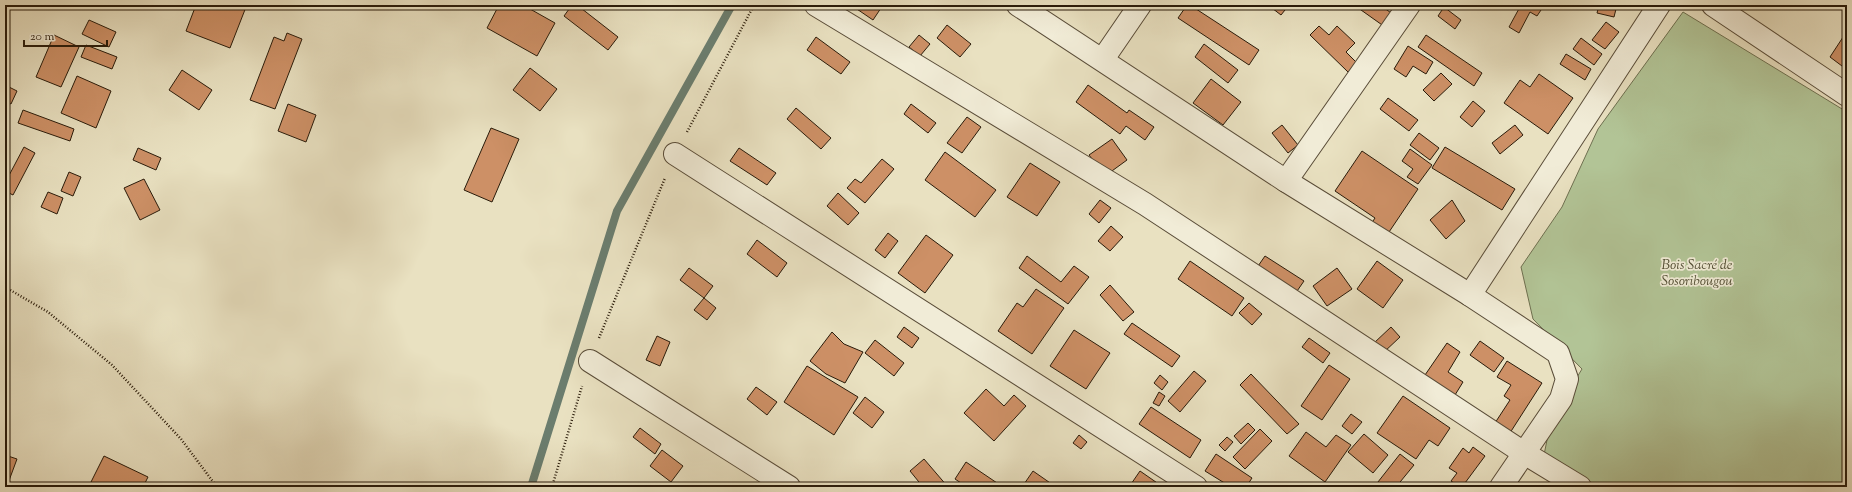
<svg xmlns="http://www.w3.org/2000/svg" width="1852" height="492" viewBox="0 0 1852 492" font-family="'Sorts Mill Goudy',serif">
  <style>
    .green { fill: #b2c496; stroke: #6e7050 }
    .lines { fill: none; stroke-linecap: round; stroke-linejoin: round }
    .stream { stroke: #6b7d6e; stroke-width: 8 }
    .building { fill: #cd9066; stroke: #291b0a }
    .street-casing { stroke: #594c38; stroke-width: 24 }
    .path { stroke: #291b0a; stroke-width: 2.5; stroke-dasharray: 1 2; stroke-linecap: butt }
    .street { stroke: #f1ecd7; stroke-width: 22 }
    .labels { text-anchor: middle; stroke-width: 3.5; stroke-linejoin: round; paint-order: stroke }
    .park-label { font-size: 14px; font-style: italic; fill: #524e34; stroke: #f1ecd7 }
  </style>
  <rect width="100%" height="100%" fill="#e9e1c1"/>
  <filter id="stains"><feTurbulence type="fractalNoise" baseFrequency=".005" numOctaves="4"/><feColorMatrix values="0 0 0 0 .2 0 0 0 0 .09 0 0 0 0 .02 0 0 0 .5 -.17"/></filter>
  <radialGradient id="worn" r=".72"><stop offset=".6" stop-color="#630" stop-opacity="0"/><stop offset="1" stop-color="#630" stop-opacity=".3"/></radialGradient>
  <polygon class="green" points="1683,12 1847,112 1847,487 1598,487 1544,455 1551,420 1582,369 1533,319 1521,267 1562,207 1598,129"/>
  <g class="lines">
    <polyline class="stream" points="531,487 617,211 732,5"/>
  </g>
  <g class="building">
    <polygon points="196,5 242,5 246,7 230,48 186,31"/>
    <polygon points="499,5 523,5 555,23 537,56 487,28"/>
    <polygon points="572,5 577,5 618,37 608,50 564,16"/>
    <polygon points="851,5 883,5 873,20"/>
    <polygon points="1187,5 1190,5 1259,50 1249,65 1178,18"/>
    <polygon points="1268,5 1289,5 1281,15"/>
    <polygon points="1354,5 1380,5 1394,15 1385,27"/>
    <polygon points="1521,5 1534,5 1541,10 1537,16 1530,12 1519,33 1509,27"/>
    <polygon points="1599,5 1617,5 1614,17 1597,13"/>
    <polygon points="1444,7 1461,20 1455,29 1438,16"/>
    <polygon points="89,20 116,32 109,47 82,34"/>
    <polygon points="1606,22 1619,32 1605,49 1592,40"/>
    <polygon points="947,25 971,44 960,57 937,38"/>
    <polygon points="1319,26 1329,35 1337,26 1355,43 1346,52 1357,63 1348,72 1310,35"/>
    <polygon points="1847,31 1847,58 1842,66 1830,57"/>
    <polygon points="287,33 302,39 275,109 250,100 274,37 284,41"/>
    <polygon points="54,35 79,47 61,87 36,77"/>
    <polygon points="919,35 930,44 920,56 909,47"/>
    <polygon points="1426,35 1482,73 1474,86 1418,47"/>
    <polygon points="816,37 850,62 841,74 807,50"/>
    <polygon points="1581,38 1602,54 1594,65 1573,49"/>
    <polygon points="1204,44 1238,70 1228,83 1195,57"/>
    <polygon points="86,45 117,57 112,69 81,57"/>
    <polygon points="1408,46 1433,62 1426,74 1413,66 1406,77 1394,69"/>
    <polygon points="1566,54 1591,69 1585,80 1560,64"/>
    <polygon points="530,68 557,89 540,111 513,90"/>
    <polygon points="182,70 212,90 199,110 169,90"/>
    <polygon points="1441,73 1452,84 1434,101 1423,90"/>
    <polygon points="1539,74 1573,98 1548,134 1504,103 1520,80 1530,87"/>
    <polygon points="77,76 111,91 96,128 61,113"/>
    <polygon points="1211,79 1241,102 1223,125 1193,103"/>
    <polygon points="5,85 17,91 11,104 5,101"/>
    <polygon points="1088,85 1127,113 1129,110 1154,127 1145,140 1126,126 1120,134 1076,102"/>
    <polygon points="1388,98 1418,120 1409,131 1380,109"/>
    <polygon points="1473,101 1485,111 1472,127 1460,117"/>
    <polygon points="288,104 316,115 306,142 278,131"/>
    <polygon points="911,104 936,123 928,133 904,114"/>
    <polygon points="796,108 831,138 821,149 787,119"/>
    <polygon points="23,110 74,129 70,141 18,123"/>
    <polygon points="967,117 981,127 962,153 947,143"/>
    <polygon points="1282,125 1298,145 1288,153 1272,133"/>
    <polygon points="1515,125 1523,135 1500,154 1492,143"/>
    <polygon points="491,128 519,139 492,202 464,190"/>
    <polygon points="1419,133 1439,148 1430,160 1410,145"/>
    <polygon points="1112,139 1127,160 1105,176 1089,155"/>
    <polygon points="24,147 35,153 13,195 5,191 5,183"/>
    <polygon points="1445,147 1515,189 1502,210 1432,168"/>
    <polygon points="138,148 161,158 156,170 133,160"/>
    <polygon points="739,148 776,173 767,185 730,161"/>
    <polygon points="1410,149 1432,165 1418,184 1407,177 1413,169 1402,161"/>
    <polygon points="1362,151 1418,189 1387,235 1371,224 1375,218 1335,191"/>
    <polygon points="945,152 996,190 975,217 925,180"/>
    <polygon points="882,159 894,169 865,203 847,188 855,179 861,183"/>
    <polygon points="1030,163 1060,182 1037,216 1007,197"/>
    <polygon points="69,172 81,177 73,196 61,191"/>
    <polygon points="144,179 160,210 140,220 124,188"/>
    <polygon points="48,192 63,198 57,214 41,207"/>
    <polygon points="838,193 859,213 848,225 827,206"/>
    <polygon points="1100,200 1111,208 1099,223 1089,214"/>
    <polygon points="1452,200 1465,221 1446,239 1430,220"/>
    <polygon points="1111,226 1123,237 1110,251 1098,241"/>
    <polygon points="888,233 898,241 885,258 875,250"/>
    <polygon points="926,235 953,255 925,293 898,273"/>
    <polygon points="757,240 787,263 777,277 747,254"/>
    <polygon points="1027,256 1061,282 1074,266 1089,277 1068,304 1019,268"/>
    <polygon points="1265,256 1304,281 1295,294 1256,269"/>
    <polygon points="1190,261 1244,298 1232,316 1178,279"/>
    <polygon points="1377,261 1403,280 1383,308 1357,289"/>
    <polygon points="689,268 713,286 704,298 680,280"/>
    <polygon points="1337,268 1352,289 1327,306 1313,286"/>
    <polygon points="1110,285 1134,312 1123,321 1100,295"/>
    <polygon points="1036,289 1064,308 1032,354 998,331 1017,303 1023,307"/>
    <polygon points="704,298 716,308 707,320 694,310"/>
    <polygon points="1249,303 1262,314 1252,325 1239,313"/>
    <polygon points="1132,323 1180,356 1172,367 1124,334"/>
    <polygon points="904,327 919,338 912,348 897,337"/>
    <polygon points="1391,327 1400,337 1383,353 1374,343"/>
    <polygon points="1074,330 1110,353 1086,389 1050,366"/>
    <polygon points="832,332 844,344 863,352 845,383 826,374 810,361"/>
    <polygon points="657,336 670,342 660,366 646,360"/>
    <polygon points="1309,338 1330,353 1323,363 1302,347"/>
    <polygon points="875,340 904,363 894,376 865,353"/>
    <polygon points="1480,341 1504,358 1494,372 1470,355"/>
    <polygon points="1447,343 1460,352 1448,372 1463,382 1455,395 1425,375"/>
    <polygon points="1507,361 1542,383 1508,436 1493,426 1510,400 1504,396 1511,385 1497,377"/>
    <polygon points="1329,365 1350,379 1322,420 1301,406"/>
    <polygon points="807,366 858,397 834,435 784,402"/>
    <polygon points="1194,371 1206,381 1180,412 1168,401"/>
    <polygon points="1251,374 1299,424 1287,434 1240,385"/>
    <polygon points="1160,375 1168,382 1162,390 1154,383"/>
    <polygon points="756,387 777,402 767,415 747,399"/>
    <polygon points="986,389 1004,406 1014,395 1026,406 994,441 964,413"/>
    <polygon points="1159,392 1165,396 1159,406 1153,403"/>
    <polygon points="1403,396 1450,428 1438,446 1429,440 1416,459 1377,433"/>
    <polygon points="865,397 884,412 872,428 853,413"/>
    <polygon points="1151,407 1201,440 1190,458 1139,424"/>
    <polygon points="1351,414 1362,422 1352,434 1342,426"/>
    <polygon points="1248,423 1255,430 1241,444 1234,436"/>
    <polygon points="640,428 661,444 655,454 633,437"/>
    <polygon points="1260,429 1272,441 1245,469 1233,457"/>
    <polygon points="1306,432 1326,447 1336,435 1351,445 1325,482 1289,456"/>
    <polygon points="1364,434 1388,455 1373,473 1348,452"/>
    <polygon points="1079,435 1087,442 1081,449 1073,443"/>
    <polygon points="1227,437 1233,442 1225,451 1219,445"/>
    <polygon points="1473,447 1485,456 1462,487 1460,487 1451,481 1457,473 1449,468 1463,448 1469,453"/>
    <polygon points="662,450 683,466 671,482 650,466"/>
    <polygon points="1216,454 1252,478 1246,487 1231,487 1205,471"/>
    <polygon points="1400,454 1414,465 1396,487 1374,487"/>
    <polygon points="5,455 17,459 7,486 5,485"/>
    <polygon points="104,456 148,477 143,487 102,487 91,482"/>
    <polygon points="924,459 948,487 923,487 910,471"/>
    <polygon points="966,462 1003,487 967,487 955,479"/>
    <polygon points="1033,471 1056,487 1022,487"/>
    <polygon points="1140,471 1163,487 1129,487"/>
  </g>
  <g class="lines">
    <defs>
      <g id="street">
        <polyline points="816,5 1145,204 1524,453 1580,487"/>
        <polyline points="1018,5 1286,181 1470,295 1558,353 1567,379 1561,399 1501,487"/>
        <polyline points="1713,5 1847,95"/>
        <polyline points="1103,59 1140,5"/>
        <polyline points="675,154 1196,487"/>
        <polyline points="1286,181 1409,5"/>
        <polyline points="1470,295 1659,5"/>
        <polyline points="590,361 789,487"/>
      </g>
    </defs>
    <use href="#street" class="street-casing"/>
    <g class="path">
      <polyline points="687,132 754,5"/>
      <polyline points="5,287 48,312 112,365 181,439 217,487"/>
      <polyline points="599,338 665,178"/>
      <polyline points="552,487 582,386"/>
    </g>
    <use href="#street" class="street"/>
  </g>
  <g class="labels">
    <g class="park-label">
      <text x="1697" y="269">Bois Sacré de<tspan x="1697" dy="16">Sosoribougou</tspan></text>
    </g>
  </g>
  <rect width="1852" height="492" fill="none" stroke="#e9e1c1" stroke-width="20"/>
  <rect x="6" y="6" width="1840" height="480" fill="none" stroke="#291b0a" stroke-width="2"/>
  <rect x="10" y="10" width="1832" height="472" fill="none" stroke="#291b0a"/>
  <path d="M24 40v6h83v-6" fill="none" stroke="#291b0a" stroke-width="2"/>
  <text x="30" y="40" font-size="12" fill="#291b0a" stroke="#f1ecd7" stroke-width="3" paint-order="stroke">20 m</text>
  <rect width="100%" height="100%" filter="url(#stains)"/>
  <rect width="100%" height="100%" fill="url(#worn)"/>
</svg>
